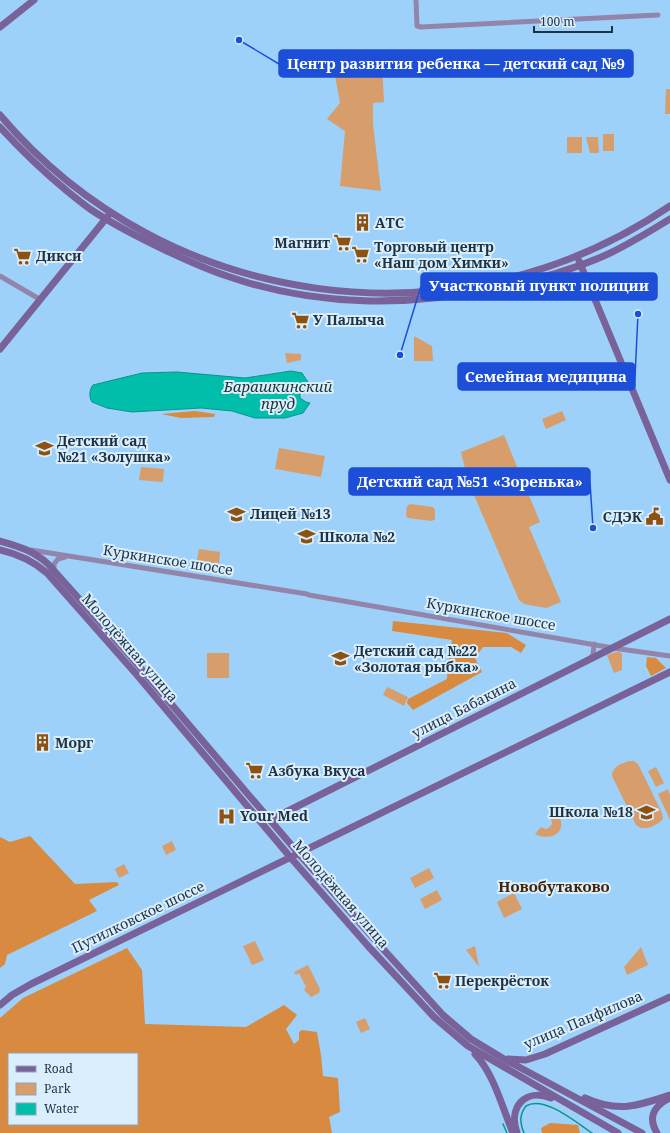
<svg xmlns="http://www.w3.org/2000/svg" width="670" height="1133" viewBox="0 0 670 1133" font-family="'Noto Serif',serif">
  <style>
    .green { fill: #d79d6a }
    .forest { fill: #d78a40; fill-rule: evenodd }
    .water { fill: #01beaa; stroke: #0a948b }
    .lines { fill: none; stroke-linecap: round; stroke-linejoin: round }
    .stream { stroke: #0a948b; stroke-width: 1.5 }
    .street { stroke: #9284aa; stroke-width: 5 }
    .secondary { stroke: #786299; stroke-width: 7 }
    .labels { text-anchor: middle; stroke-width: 4; stroke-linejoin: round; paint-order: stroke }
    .poi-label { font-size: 14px; font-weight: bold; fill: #1e3342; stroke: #daeefe; text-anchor: start }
    .street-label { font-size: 14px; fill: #1e3342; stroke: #daeefe }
    .water-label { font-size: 15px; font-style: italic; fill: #1c3530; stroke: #daeefe }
    .neighbourhood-label { font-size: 15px; font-weight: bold; fill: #412507; stroke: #daeefe }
    .leader { fill: none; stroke: #1d4ed8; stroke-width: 1.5 }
    .callout-dot { fill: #1d4ed8; stroke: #daeefe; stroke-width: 1.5 }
    .callout { fill: #1d4ed8; stroke: #1d4ed8; stroke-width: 1.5 }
    .callout-label { font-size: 15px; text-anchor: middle; font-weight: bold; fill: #fff }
  </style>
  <rect width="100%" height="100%" fill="#9ed1f9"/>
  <g class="green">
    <polygon points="340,55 374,55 382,62 384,102 373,103 373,124 381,191 340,186 345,131 327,119 340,103 333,64"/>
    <polygon points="666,89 670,89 670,114 665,114"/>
    <rect x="603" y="134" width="11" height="17"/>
    <rect x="567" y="137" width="15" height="16"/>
    <polygon points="586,137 598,137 599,153 590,153"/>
    <polygon points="414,336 432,346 433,361 414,361"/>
    <polygon points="285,353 301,354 301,360 287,363"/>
    <polygon points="562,411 566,420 546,429 542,419"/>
    <polygon points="504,435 540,522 529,527 561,602 546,608 524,604 519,600 468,481 461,452"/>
    <polygon points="279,448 325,456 321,477 275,469"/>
    <polygon points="141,467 164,469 163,482 139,480"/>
    <polygon points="410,504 433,507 435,510 435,519 432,521 408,518 406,516 407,506"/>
    <polygon points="199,549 220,552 219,564 197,560"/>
    <polygon points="616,652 620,652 622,654 622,670 614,673 607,655"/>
    <rect x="207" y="653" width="22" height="25"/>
    <polygon points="387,687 408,697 404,706 383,695"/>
    <path d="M629,761H634L638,764L662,813L663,819C656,826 645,832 636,825L612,776C612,766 621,764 629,761Z"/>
    <polygon points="656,767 664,783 656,787 648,771"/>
    <polygon points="668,789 670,795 670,820 658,794"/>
    <path d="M556,812C570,829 554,843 535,834L541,827C546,830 549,829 552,824V822L550,818Z"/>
    <polygon points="172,841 176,850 166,855 162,846"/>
    <polygon points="124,864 129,873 119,878 115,869"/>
    <polygon points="429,868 434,878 415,888 410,878"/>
    <polygon points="437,890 442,900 425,909 420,899"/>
    <polygon points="514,893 522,909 504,918 497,902"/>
    <polygon points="255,941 264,960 252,965 243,946"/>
    <polygon points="475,946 479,967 466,950"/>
    <polygon points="641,947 648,965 627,975 624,967"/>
    <polygon points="308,965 320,989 319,993 311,997 304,990 306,987 299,973 296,975 294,972"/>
    <polygon points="365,1018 370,1029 361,1033 356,1022"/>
  </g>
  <g class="forest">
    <polygon points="195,411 215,414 214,417 181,418 161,414"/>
    <polygon points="393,621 507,633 526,645 521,653 511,647 483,647 475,658 482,672 413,710 407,703 408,699 447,679 448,663 452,640 392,631"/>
    <polygon points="647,657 656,658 666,668 651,676 646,666"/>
    <polygon points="30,836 75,884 117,882 119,885 89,900 97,911 7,955 5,964 0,968 0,837 10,842"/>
    <path d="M127,948L142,970L145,1024L246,1027L284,1005L297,1015L286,1029L294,1044L299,1040V1032L302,1030L317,1032L321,1055L323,1076L338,1078L340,1112L329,1117L332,1133H0V1018L23,998ZM9,1054H137V1124H9Z"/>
    <polygon points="550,1123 578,1125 580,1133 542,1133 541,1128"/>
  </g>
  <path class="water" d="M291,371L302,373L308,382L310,390H303L300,392V398L306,402L310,403L303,413L285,418H255L232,411L201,408L132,412L107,408L92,402C89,397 89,390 93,385L142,373L177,372L245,378Z"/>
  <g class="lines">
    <g class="stream">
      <polyline points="503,1124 507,1133"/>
      <path d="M524,1133C520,1123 519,1115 526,1106C544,1095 577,1123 592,1133"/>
    </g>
    <g class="street">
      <polyline points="416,0 417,26 421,27 658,15"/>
      <polyline points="0,276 41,300"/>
      <polyline points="31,550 307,594"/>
      <polyline points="54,570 54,564 58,559 65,557"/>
      <polyline points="309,595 613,648 670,656"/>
      <polyline points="590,658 593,655 594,644"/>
    </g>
    <g class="secondary">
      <polyline points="0,27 34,0"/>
      <path d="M0,115C166,311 457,351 670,206"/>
      <path d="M0,127C21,150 43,171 67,191C76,198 84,205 93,211C116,226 140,238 165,250C186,260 208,270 230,277C317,307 411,307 500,287C536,280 572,270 606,255C628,245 649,232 670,219"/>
      <polyline points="579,261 670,480"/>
      <polyline points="0,349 108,216"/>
      <path d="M0,541C18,546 34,551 48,564L132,658L299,854L384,950L443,1015L471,1039L504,1059L642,1133"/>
      <path d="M0,550C18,554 33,561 47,573L137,675L291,858L368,946L434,1017L468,1046L618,1133"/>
      <polyline points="270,820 670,619"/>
      <polyline points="0,1005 12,995 31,984 670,672"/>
      <path d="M475,1054C494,1074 502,1107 513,1133"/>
      <polyline points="508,1059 526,1060 545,1054 670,997"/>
      <path d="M585,1098C618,1113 638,1106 670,1095"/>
      <path d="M517,1133C508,1107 525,1088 551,1098"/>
      <path d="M657,1133C648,1118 653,1107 668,1099"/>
    </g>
  </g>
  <defs>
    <symbol id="building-bare" viewBox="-9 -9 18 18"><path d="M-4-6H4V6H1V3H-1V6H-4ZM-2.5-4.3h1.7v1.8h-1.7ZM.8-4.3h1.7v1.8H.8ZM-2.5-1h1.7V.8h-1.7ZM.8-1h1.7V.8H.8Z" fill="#8d5210" stroke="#daeefe" stroke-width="2.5" paint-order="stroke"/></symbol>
    <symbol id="supermarket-bare" viewBox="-9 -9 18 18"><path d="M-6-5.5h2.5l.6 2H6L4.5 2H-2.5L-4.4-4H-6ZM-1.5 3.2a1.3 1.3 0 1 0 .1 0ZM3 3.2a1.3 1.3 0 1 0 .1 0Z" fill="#8d5210" stroke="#daeefe" stroke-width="2.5" paint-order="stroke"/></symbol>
    <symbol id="school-bare" viewBox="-9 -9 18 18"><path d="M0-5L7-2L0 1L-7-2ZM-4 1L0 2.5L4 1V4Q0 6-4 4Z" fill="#8d5210" stroke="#daeefe" stroke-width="2.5" paint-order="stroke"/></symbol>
    <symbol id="civic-bare" viewBox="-9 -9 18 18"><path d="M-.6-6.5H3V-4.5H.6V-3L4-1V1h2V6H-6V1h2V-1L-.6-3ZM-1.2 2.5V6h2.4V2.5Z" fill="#8d5210" stroke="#daeefe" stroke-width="2.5" paint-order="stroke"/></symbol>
    <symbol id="hospital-bare" viewBox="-9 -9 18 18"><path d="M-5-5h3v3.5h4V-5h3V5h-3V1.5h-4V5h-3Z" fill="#8d5210" stroke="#daeefe" stroke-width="2.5" paint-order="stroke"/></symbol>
  </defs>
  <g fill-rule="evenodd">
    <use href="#building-bare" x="350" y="210" width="25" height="25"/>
    <use href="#supermarket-bare" x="330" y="230" width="25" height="25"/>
    <use href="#supermarket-bare" x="348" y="242" width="25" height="25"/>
    <use href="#supermarket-bare" x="10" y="244" width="25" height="25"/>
    <use href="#supermarket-bare" x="288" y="308" width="25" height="25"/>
    <use href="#school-bare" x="32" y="436" width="25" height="25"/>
    <use href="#school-bare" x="224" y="502" width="25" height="25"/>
    <use href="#civic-bare" x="642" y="504" width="25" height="25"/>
    <use href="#school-bare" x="294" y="524" width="25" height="25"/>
    <use href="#school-bare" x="328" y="646" width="25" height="25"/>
    <use href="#building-bare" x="30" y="730" width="25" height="25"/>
    <use href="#supermarket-bare" x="242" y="758" width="25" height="25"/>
    <use href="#school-bare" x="634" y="800" width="25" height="25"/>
    <use href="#hospital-bare" x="214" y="804" width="25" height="25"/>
    <use href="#supermarket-bare" x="430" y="968" width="25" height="25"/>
  </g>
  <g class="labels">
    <g class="poi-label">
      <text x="375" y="228">АТС</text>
      <text x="330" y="248" text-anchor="end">Магнит</text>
      <text x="374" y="252">Торговый центр<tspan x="374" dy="16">«Наш дом Химки»</tspan></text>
      <text x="36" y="261">Дикси</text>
      <text x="313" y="325">У Палыча</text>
      <text x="57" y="446">Детский сад<tspan x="57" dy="16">№21 «Золушка»</tspan></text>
      <text x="250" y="519">Лицей №13</text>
      <text x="642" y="522" text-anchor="end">СДЭК</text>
      <text x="319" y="542">Школа №2</text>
      <text x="354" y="656">Детский сад №22<tspan x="354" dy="16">«Золотая рыбка»</tspan></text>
      <text x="55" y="748">Морг</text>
      <text x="268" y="776">Азбука Вкуса</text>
      <text x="633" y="817" text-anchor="end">Школа №18</text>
      <text x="240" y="821">Your Med</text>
      <text x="455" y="986">Перекрёсток</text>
    </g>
    <g class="street-label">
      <text transform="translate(168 560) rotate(9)" y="5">Куркинское шоссе</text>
      <text transform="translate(491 614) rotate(10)" y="5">Куркинское шоссе</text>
      <text transform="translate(130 648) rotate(49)" y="5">Молодёжная улица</text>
      <text transform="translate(464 708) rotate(-27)" y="5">улица Бабакина</text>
      <text transform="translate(341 894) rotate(49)" y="5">Молодёжная улица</text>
      <text transform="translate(138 917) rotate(-26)" y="5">Путилковское шоссе</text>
      <text transform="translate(583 1020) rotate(-23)" y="5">улица Панфилова</text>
    </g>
    <g class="water-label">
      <text x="278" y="392">Барашкинский<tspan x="278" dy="17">пруд</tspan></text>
    </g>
    <g class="neighbourhood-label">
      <text x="554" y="892">Новобутаково</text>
    </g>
  </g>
  <path class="leader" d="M239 40L279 64M400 355L421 286M638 314L635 377M593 528L590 482"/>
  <g class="callout-dot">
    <circle cx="239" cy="40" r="4"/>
    <circle cx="400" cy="355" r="4"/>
    <circle cx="638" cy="314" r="4"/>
    <circle cx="593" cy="528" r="4"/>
  </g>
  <g class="callout">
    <rect x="279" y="50" width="354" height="27" rx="4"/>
    <rect x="421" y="273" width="236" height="27" rx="4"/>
    <rect x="458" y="363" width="177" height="27" rx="4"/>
    <rect x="349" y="468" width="241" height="27" rx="4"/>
  </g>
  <g class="callout-label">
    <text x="456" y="69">Центр развития ребенка — детский сад №9</text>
    <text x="539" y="291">Участковый пункт полиции</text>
    <text x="546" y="382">Семейная медицина</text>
    <text x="470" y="487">Детский сад №51 «Зоренька»</text>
  </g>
  <rect x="8" y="1053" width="130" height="72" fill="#daeefe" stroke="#8fa3b3"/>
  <rect x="16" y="1066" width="20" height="6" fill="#786299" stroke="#8fa3b3"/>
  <text x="44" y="1073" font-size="12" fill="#1e3342">Road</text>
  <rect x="16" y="1083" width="20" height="12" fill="#d79d6a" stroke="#8fa3b3"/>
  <text x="44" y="1093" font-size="12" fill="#1e3342">Park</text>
  <rect x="16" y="1103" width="20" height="12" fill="#01beaa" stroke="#8fa3b3"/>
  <text x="44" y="1113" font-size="12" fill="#1e3342">Water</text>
  <path d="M534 26v6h78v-6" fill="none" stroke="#1e3342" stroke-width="2"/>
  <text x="540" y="26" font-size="12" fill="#1e3342" stroke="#daeefe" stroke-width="3" paint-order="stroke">100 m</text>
</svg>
